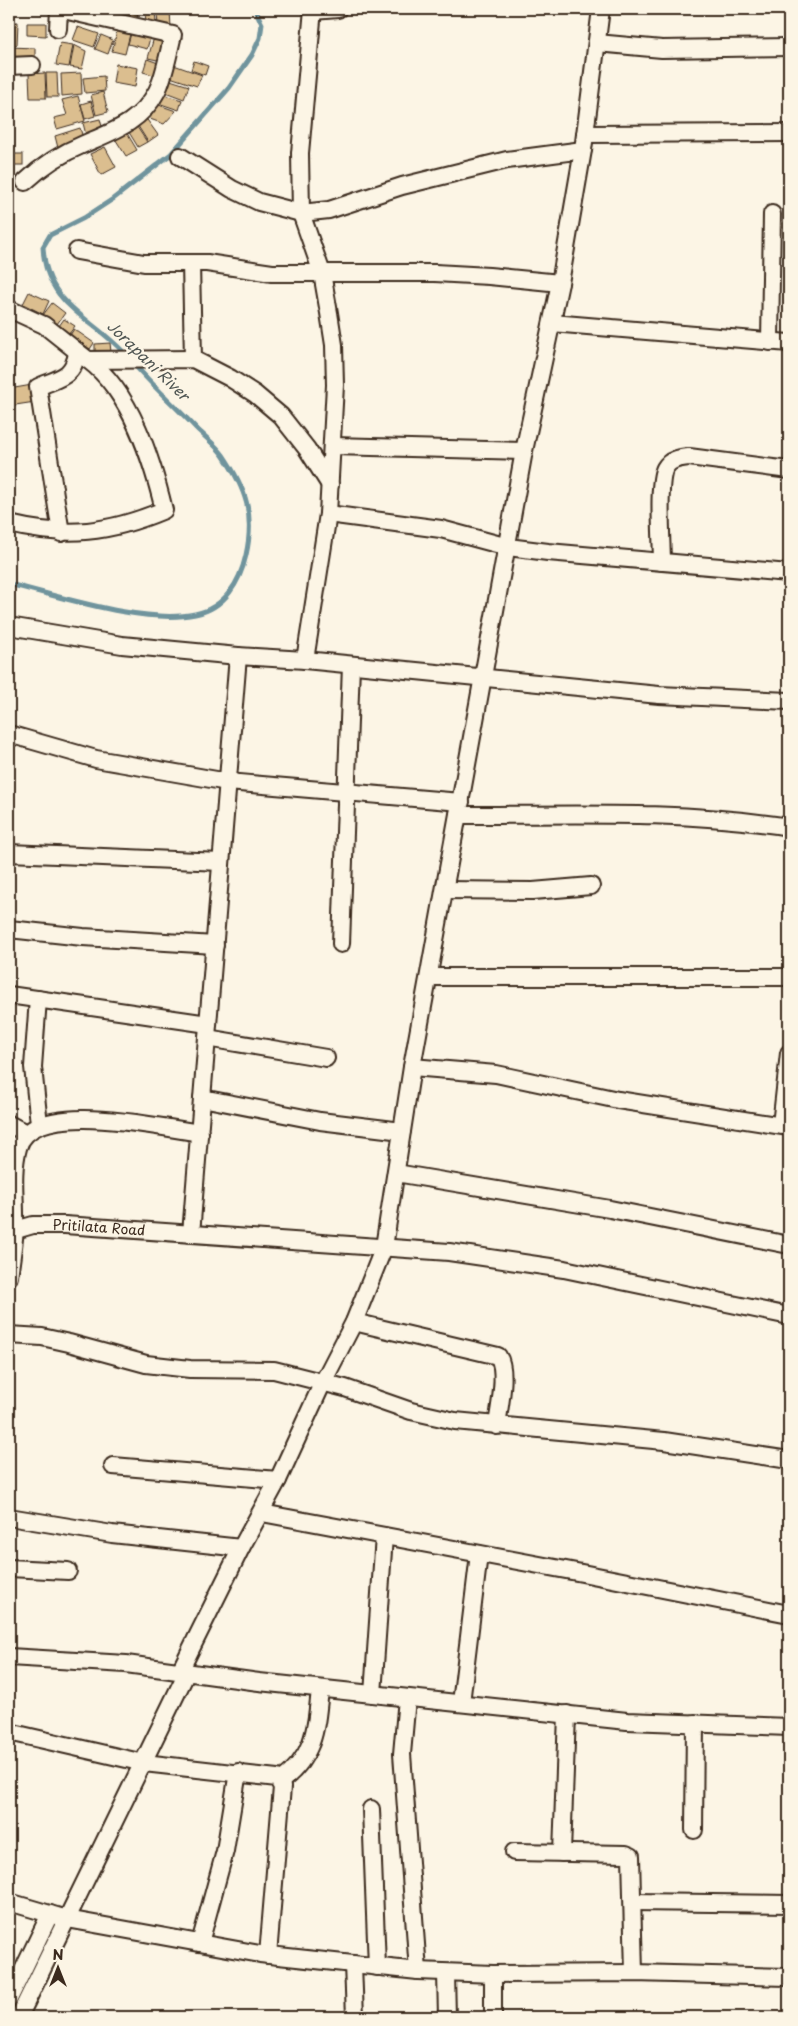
<svg xmlns="http://www.w3.org/2000/svg" width="798" height="2026" viewBox="0 0 798 2026" font-family="'Playpen Sans',sans-serif">
  <style>
    .lines { fill: none; stroke-linecap: round; stroke-linejoin: round }
    .stream { stroke: #6f949d; stroke-width: 5 }
    .building { fill: #dbbe8f; stroke: #3b2a1e }
    .minor-casing { stroke: #3b2a1e; stroke-width: 20 }
    .minor { stroke: #fcf5e5; stroke-width: 16 }
    .labels { text-anchor: middle; stroke-width: 5; stroke-linejoin: round; paint-order: stroke }
    .street-label { font-size: 14px; fill: #3b2a1e; stroke: #fcf5e5 }
    .water-label { font-size: 15px; font-style: italic; fill: #505653; stroke: #fcf5e5 }
  </style>
  <rect width="100%" height="100%" fill="#fcf5e5"/>
  <filter id="ink" filterUnits="userSpaceOnUse"><feTurbulence type="fractalNoise" baseFrequency=".02" numOctaves="2"/><feDisplacementMap in="SourceGraphic" scale="10" xChannelSelector="R" yChannelSelector="G"/><feConvolveMatrix kernelMatrix="1 2 1 2 8 2 1 2 1" color-interpolation-filters="sRGB"/></filter>
  <g filter="url(#ink)">
    <g class="lines">
      <g class="stream">
        <path d="M127,356C93,317 46,307 43,247L50,235L84,218L113,199L171,154L229,88L252,55L260,38L262,24L255,9"/>
        <path d="M9,584C59,596 145,625 195,614C225,608 240,582 246,555C255,515 246,489 223,455C216,445 205,437 196,428C175,406 153,386 133,363"/>
      </g>
    </g>
    <g class="building">
      <polygon points="124,9 138,9 137,21 122,19"/>
      <polygon points="145,9 155,9 156,23 146,24"/>
      <polygon points="157,9 170,9 171,28 158,29"/>
      <polygon points="9,22 18,22 17,45 9,44"/>
      <polygon points="27,23 46,23 46,36 27,35"/>
      <polygon points="78,27 99,34 94,47 73,40"/>
      <polygon points="118,27 131,30 125,54 112,51"/>
      <polygon points="132,30 151,34 147,49 128,44"/>
      <polygon points="155,34 169,39 162,61 148,58"/>
      <polygon points="101,35 113,40 108,54 95,49"/>
      <polygon points="60,43 73,45 69,67 56,65"/>
      <polygon points="74,45 86,51 82,69 70,67"/>
      <polygon points="9,47 35,48 35,61 9,61"/>
      <polygon points="147,59 161,64 157,76 143,72"/>
      <polygon points="194,61 208,66 205,75 191,70"/>
      <polygon points="116,64 138,68 135,87 113,83"/>
      <polygon points="171,64 202,75 197,86 167,76"/>
      <polygon points="45,73 46,98 30,98 29,74"/>
      <polygon points="46,73 57,73 58,97 47,97"/>
      <polygon points="81,73 82,94 62,96 61,74"/>
      <polygon points="104,76 105,91 85,93 83,78"/>
      <polygon points="164,78 189,86 184,99 160,90"/>
      <polygon points="103,92 108,112 96,115 91,95"/>
      <polygon points="161,94 182,100 179,110 158,103"/>
      <polygon points="78,96 85,121 57,129 54,118 67,115 62,100"/>
      <polygon points="91,101 95,116 85,119 81,104"/>
      <polygon points="156,104 176,111 164,124 150,119"/>
      <polygon points="145,117 158,135 148,142 136,123"/>
      <polygon points="100,119 104,134 87,139 83,123"/>
      <polygon points="135,124 147,142 138,147 127,129"/>
      <polygon points="80,128 84,141 58,148 55,136"/>
      <polygon points="125,130 137,150 126,156 114,137"/>
      <polygon points="105,147 116,167 101,175 90,154"/>
      <rect x="9" y="154" width="14" height="11"/>
      <polygon points="9,167 13,167 14,182 9,182"/>
      <polygon points="29,292 49,301 43,314 23,304"/>
      <polygon points="52,303 65,313 57,324 43,315"/>
      <polygon points="64,319 75,326 69,334 59,326"/>
      <polygon points="74,329 94,343 90,349 70,335"/>
      <polygon points="110,343 111,352 95,353 95,344"/>
      <polygon points="32,385 35,402 9,406 9,389"/>
    </g>
    <g class="lines">
      <defs>
        <g id="minor">
          <polyline points="313,11 338,9"/>
          <polyline points="58,29 59,9"/>
          <polyline points="597,43 662,49 789,47"/>
          <polyline points="9,66 32,65"/>
          <polyline points="585,134 789,133"/>
          <polyline points="180,156 232,189 259,202 301,213 329,210 402,186 507,160 583,150"/>
          <path d="M25,182C42,166 62,153 84,144C114,131 141,122 157,91C165,75 168,54 173,35L59,9"/>
          <polyline points="77,251 144,263 207,263 272,273 435,273 489,276 560,283"/>
          <polyline points="191,263 193,359"/>
          <polyline points="9,309 44,325 88,360 193,359 230,378 255,394 281,416 307,449 330,485"/>
          <polyline points="552,323 789,343"/>
          <polyline points="770,342 772,214"/>
          <polyline points="333,446 524,451"/>
          <polyline points="328,514 441,529 508,547 548,552 789,573"/>
          <path d="M9,524C67,538 109,533 164,510C152,460 131,392 88,360"/>
          <path d="M61,533L38,387C58,378 73,378 77,353"/>
          <path d="M662,562C662,542 657,483 665,468C670,459 680,458 689,457L789,470"/>
          <polyline points="9,626 122,645 238,656"/>
          <polyline points="305,660 659,695 789,701"/>
          <polyline points="9,734 96,759 228,782 461,802"/>
          <path d="M458,815C569,815 680,810 789,827"/>
          <polyline points="9,853 221,862"/>
          <polyline points="445,890 533,891 591,886"/>
          <polyline points="9,929 83,937 215,945"/>
          <polyline points="341,944 351,665"/>
          <polyline points="429,977 789,977"/>
          <polyline points="9,995 208,1024"/>
          <polyline points="38,999 33,1067 39,1124"/>
          <polyline points="207,1038 326,1058"/>
          <polyline points="412,1067 496,1074 618,1100 789,1127"/>
          <polyline points="202,1098 320,1121 402,1131"/>
          <polyline points="9,1124 26,1133"/>
          <polyline points="781,1125 789,1053"/>
          <polyline points="396,1173 610,1209 789,1245"/>
          <path id="s1" d="M9,1232L33,1225H65L449,1252L564,1269L789,1316"/>
          <polyline points="191,1234 238,656 305,660 328,514 335,385 334,345 329,313 322,273 301,213 300,153 313,9"/>
          <path d="M9,1277C11,1261 14,1244 15,1228C16,1202 11,1173 18,1148C31,1097 161,1128 200,1133"/>
          <path d="M354,1322L498,1356C508,1371 499,1408 497,1426"/>
          <polyline points="9,1335 42,1337 69,1343 146,1364 190,1369 274,1370 345,1388 411,1411 455,1421 664,1441 789,1460"/>
          <polyline points="113,1466 278,1480"/>
          <polyline points="262,1513 582,1573 789,1614"/>
          <polyline points="9,1517 112,1534 241,1548"/>
          <polyline points="9,1568 68,1571"/>
          <polyline points="9,1657 126,1664 259,1682 627,1721 789,1727"/>
          <polyline points="180,1671 241,1548 278,1480 323,1382 354,1322 384,1247 412,1067 524,451 560,283 583,150 601,9"/>
          <polyline points="373,1694 384,1536"/>
          <polyline points="407,1698 402,1754 418,1971"/>
          <polyline points="461,1703 479,1554"/>
          <polyline points="9,1732 144,1763 277,1778 282,1787 268,1955"/>
          <path d="M280,1782C315,1756 316,1729 320,1689"/>
          <polyline points="371,1809 377,1967"/>
          <polyline points="694,1830 695,1723"/>
          <polyline points="514,1852 626,1854 631,1856 634,1973"/>
          <polyline points="562,1853 567,1714"/>
          <polyline points="9,1902 67,1919 260,1954 418,1971 493,1974 634,1973 789,1977"/>
          <polyline points="633,1902 789,1904"/>
          <polyline points="200,1943 225,1851 238,1772"/>
          <polyline points="353,1964 355,2017"/>
          <polyline points="446,1973 447,2017"/>
          <polyline points="493,1974 493,2017"/>
          <polyline points="9,1999 50,1914"/>
          <polyline points="19,2017 187,1672"/>
        </g>
      </defs>
      <use href="#minor" class="minor-casing"/>
      <use href="#minor" class="minor"/>
    </g>
  </g>
  <g class="labels">
    <g class="street-label">
      <text dy="5" stroke="none"><textPath href="#s1" startOffset="91">Pritilata Road</textPath></text>
    </g>
    <g class="water-label">
      <text transform="translate(148 361) rotate(44)" y="5">Jorapani River</text>
    </g>
  </g>
  <rect width="798" height="2026" fill="none" stroke="#fcf5e5" stroke-width="30"/>
  <rect x="15" y="15" width="768" height="1996" fill="none" stroke="#3b2a1e" stroke-width="2" filter="url(#ink)"/>
  <g transform="translate(58 1968)" stroke="#fcf5e5" stroke-width="4" paint-order="stroke">
  <path d="M0-4L9 19L0 12L-9 19Z" fill="#3b2a1e"/>
  <text y="-8" font-size="14" font-weight="bold" text-anchor="middle" fill="#3b2a1e">N</text>
  </g>
</svg>
